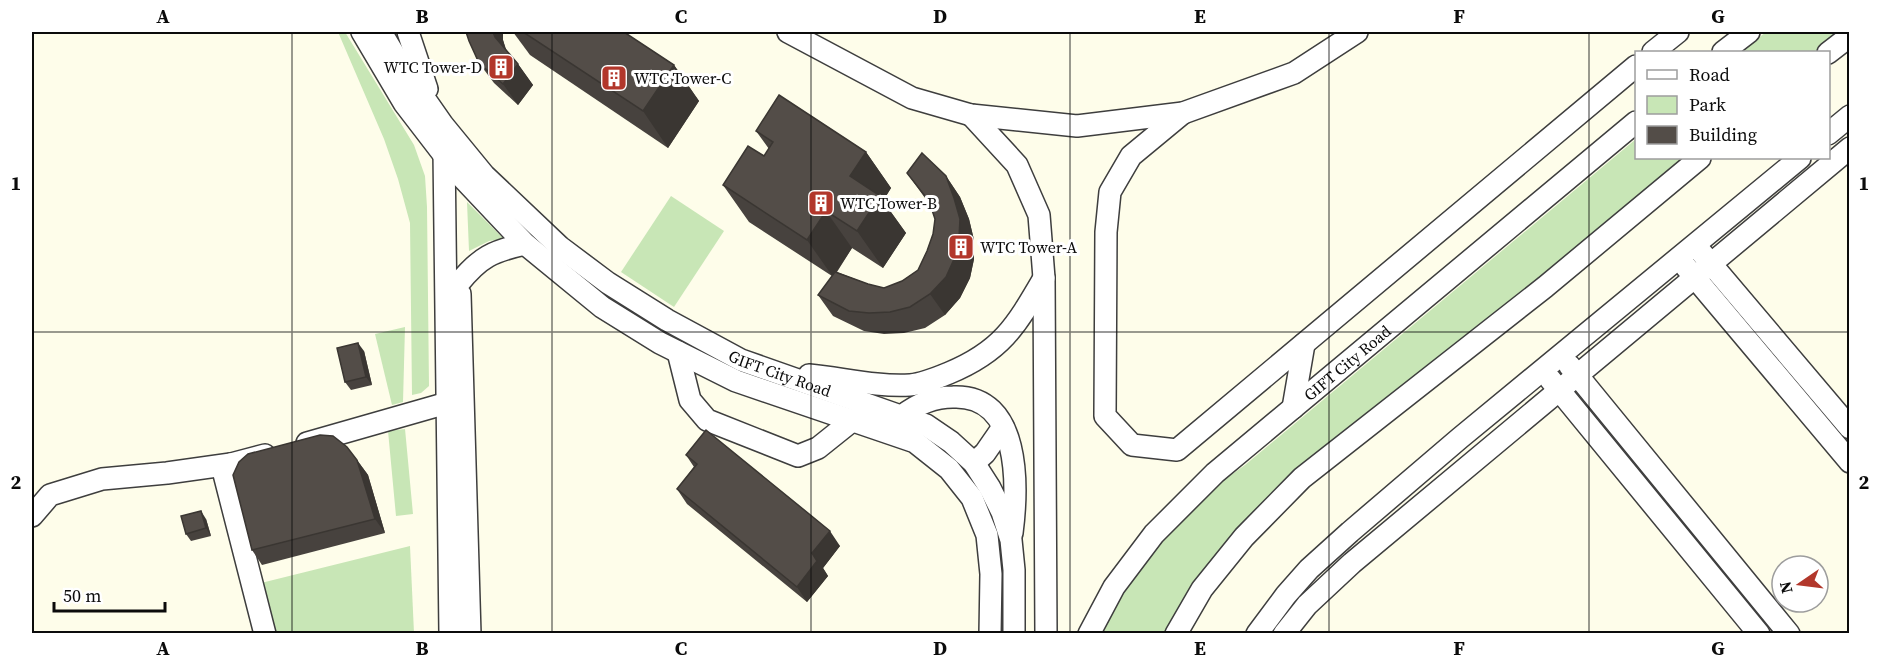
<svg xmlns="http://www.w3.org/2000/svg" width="1881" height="665" viewBox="0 0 1881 665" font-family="'Source Serif 4',serif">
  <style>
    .green { fill: #c8e6b6 }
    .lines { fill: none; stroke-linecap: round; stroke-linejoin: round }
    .minor-casing { stroke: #3e3e3e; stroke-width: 24 }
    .minor { stroke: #fff; stroke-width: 21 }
    .wall { fill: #47423e }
    .shaded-wall { fill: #3a3632 }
    .building { fill: #534d48; stroke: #3a3632; stroke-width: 1.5 }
    .grid { fill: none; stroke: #0b0b0b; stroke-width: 1.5; stroke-opacity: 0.55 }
    .labels { text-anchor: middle; stroke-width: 6; stroke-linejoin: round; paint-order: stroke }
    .poi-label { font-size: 16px; fill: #0b0b0b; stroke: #fff; text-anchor: start }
    .street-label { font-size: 16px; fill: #0b0b0b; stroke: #fff }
    .neatline { fill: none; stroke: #0b0b0b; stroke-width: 2 }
    .grid-label { font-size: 20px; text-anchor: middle; font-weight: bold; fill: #0b0b0b }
  </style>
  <rect width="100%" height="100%" fill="#fefdea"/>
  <g class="green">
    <polygon points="338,32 345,32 414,145 425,176 427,207 429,386 421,393 412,395 410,223 398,179 384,139"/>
    <polygon points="1766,32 1843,32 1817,52 1741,52"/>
    <path d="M1636,139V158H1689L1252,513C1221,552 1187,590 1165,633L1098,634C1122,590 1151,544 1186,509C1203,493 1226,479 1245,465Z"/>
    <polygon points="671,196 724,231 674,307 621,272"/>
    <polygon points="467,202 504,239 489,241 469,251"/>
    <polygon points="405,327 403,402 392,405 375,334"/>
    <polygon points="405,429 413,514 396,516 388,431"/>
    <polygon points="410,546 414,633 275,633 261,583"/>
  </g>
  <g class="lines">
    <defs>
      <g id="minor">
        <polyline points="362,32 404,103 457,172 525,244 602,307 660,343 736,381 915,442 949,469 972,498 987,535 991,574 990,634"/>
        <path id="s1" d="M381,32L397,59L443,125L484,175L560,247L608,283L667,320L741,360L926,425L951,442L974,463L990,488L1002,512L1011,540L1014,570V634"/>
        <polyline points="408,32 427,89"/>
        <polyline points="788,32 912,98 971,115 1077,126 1183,113 1294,73 1357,32"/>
        <polyline points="1653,52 1678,32"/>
        <polyline points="1723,52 1749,32"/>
        <polyline points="1828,53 1850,36"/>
        <polyline points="1183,113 1131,156 1110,192 1106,232 1105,416 1132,445 1177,450 1636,66"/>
        <polyline points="971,115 1017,165 1039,215 1044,278 1046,634"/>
        <polyline points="1828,134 1850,116"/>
        <polyline points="444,151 450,634"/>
        <polyline points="1701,252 1850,428"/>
        <polyline points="1686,267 1850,462"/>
        <path d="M459,283C480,257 493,251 525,244"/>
        <polyline points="460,294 470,634"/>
        <polyline points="678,352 690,400 707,420 798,456 818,448 853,420"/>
        <polyline points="1569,365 1789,634"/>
        <path d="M809,375C842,378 876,387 910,385C923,384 937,378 949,373C1002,351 1016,326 1044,278"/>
        <polyline points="1550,379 1759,634"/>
        <polyline points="1293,408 1304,344"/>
        <path d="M902,416C916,405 934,397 953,397C1021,394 1018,486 1012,533"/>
        <polyline points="307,443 447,403"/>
        <polyline points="265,455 231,464 224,474 265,634"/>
        <polyline points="974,463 985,453 1003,427"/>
        <polyline points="32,516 50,495 102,479 167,473 231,464"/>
        <path id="s2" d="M1089,634L1114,587L1154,534L1215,473L1636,122"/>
        <polyline points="1176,634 1202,589 1244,537 1302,478 1545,287 1700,158"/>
        <polyline points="1257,634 1286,595 1309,569 1350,532 1460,438 1800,158"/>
        <polyline points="1284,634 1307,605 1352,563 1850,148"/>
      </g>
    </defs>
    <use href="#minor" class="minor-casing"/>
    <use href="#minor" class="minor"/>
  </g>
  <g class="wall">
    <polygon points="466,32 503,32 503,40 506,51 518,64 533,85 518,105 494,83 479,63"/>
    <polygon points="513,32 624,32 674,65 699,101 668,148 530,55"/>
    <polygon points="756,131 866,152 891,188 883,201 906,233 883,268 852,248 837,272 868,284 884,288 902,281 918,270 927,251 933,234 935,219 930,205 907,173 946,176 960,197 969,219 974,240 974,259 970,278 960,298 945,315 925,328 904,333 884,334 864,331 833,316 818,295 832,276 749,222 723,185 764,156 769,149"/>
    <polygon points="364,351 372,385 351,390 345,382"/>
    <polygon points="686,455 840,546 823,568 828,576 807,602 687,504 677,489 694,467"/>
    <polygon points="357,460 368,475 385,533 262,565 252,550"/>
    <polygon points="206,519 211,536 191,541 186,534"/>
  </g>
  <g class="shaded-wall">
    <polygon points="493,32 503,32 503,40 509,58 495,37"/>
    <polygon points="518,64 533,85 518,105 503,84"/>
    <polygon points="674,65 699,101 668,148 643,111"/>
    <polygon points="866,152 891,188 883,201 906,233 883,268 857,231 850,176"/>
    <polygon points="946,176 960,197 969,219 974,240 974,259 970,278 960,298 945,315 930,294"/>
    <polygon points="826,211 852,248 833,277 807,240"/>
    <polygon points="358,343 364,351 372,385 366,377"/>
    <polygon points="357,460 368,475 385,533 375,519"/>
    <polygon points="201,511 206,519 211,536 206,528"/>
    <polygon points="830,531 840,546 823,568 828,576 807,602 797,587 812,553"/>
  </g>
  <g class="building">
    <polygon points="466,32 493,32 495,37 518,64 503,84 479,63 469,41"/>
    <polygon points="523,32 624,32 674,65 643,111"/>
    <polygon points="779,95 866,152 850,176 880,196 857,231 826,211 807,240 723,185 748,146 764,156 773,142 756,131"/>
    <polygon points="922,153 946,176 954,198 960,219 959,238 955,257 946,277 930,294 910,307 890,312 869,313 849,311 818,295 835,272 868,284 884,288 902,281 918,270 927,251 933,234 935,219 929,201 907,173"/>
    <polygon points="358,343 366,377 345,382 337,348"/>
    <polygon points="706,430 830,531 812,553 817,561 797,587 677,489 697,464 686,455"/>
    <polygon points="320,435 333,436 347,447 357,460 375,519 252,550 233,475 239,462 248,454"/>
    <polygon points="201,511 206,528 186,534 181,516"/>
  </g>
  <path class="grid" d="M292,32V634M552,32V634M811,32V634M1070,32V634M1329,32V634M1589,32V634M32,332H1850"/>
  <defs>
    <symbol id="building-square" viewBox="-11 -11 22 22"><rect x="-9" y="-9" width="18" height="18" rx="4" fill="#b2372b" stroke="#fff"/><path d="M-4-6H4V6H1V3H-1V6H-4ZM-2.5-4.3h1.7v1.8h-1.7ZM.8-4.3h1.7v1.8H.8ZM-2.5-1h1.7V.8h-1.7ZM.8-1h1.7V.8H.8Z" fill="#fff"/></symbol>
  </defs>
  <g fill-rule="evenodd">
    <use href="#building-square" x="486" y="52" width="30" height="30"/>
    <use href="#building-square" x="599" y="63" width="30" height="30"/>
    <use href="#building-square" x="806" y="188" width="30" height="30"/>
    <use href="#building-square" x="946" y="232" width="30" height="30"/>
  </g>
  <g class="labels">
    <g class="poi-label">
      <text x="482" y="73" text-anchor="end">WTC Tower-D</text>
      <text x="634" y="84">WTC Tower-C</text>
      <text x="840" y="209">WTC Tower-B</text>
      <text x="980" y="253">WTC Tower-A</text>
    </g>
    <g class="street-label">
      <text dy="6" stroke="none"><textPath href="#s2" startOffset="378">GIFT City Road</textPath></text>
      <text dy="6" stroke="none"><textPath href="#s1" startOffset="536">GIFT City Road</textPath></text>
    </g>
  </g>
  <rect width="1881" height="665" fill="none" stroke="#ffffff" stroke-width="66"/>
  <rect x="1635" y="51" width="195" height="108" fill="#ffffff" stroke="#9d9d9d" stroke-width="1.5"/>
  <rect x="1647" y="70" width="30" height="9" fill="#ffffff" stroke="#9d9d9d" stroke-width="1.5"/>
  <text x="1689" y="81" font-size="18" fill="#0b0b0b">Road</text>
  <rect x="1647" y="96" width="30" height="18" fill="#c8e6b6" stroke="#9d9d9d" stroke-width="1.5"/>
  <text x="1689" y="111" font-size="18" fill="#0b0b0b">Park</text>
  <rect x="1647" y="126" width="30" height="18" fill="#534d48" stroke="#9d9d9d" stroke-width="1.5"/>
  <text x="1689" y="141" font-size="18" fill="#0b0b0b">Building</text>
  <g transform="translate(1800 584) rotate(256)"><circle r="28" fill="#ffffff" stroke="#9d9d9d" stroke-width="1.5"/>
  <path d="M0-4.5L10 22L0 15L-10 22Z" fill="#b2372b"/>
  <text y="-9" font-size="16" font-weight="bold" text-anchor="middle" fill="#0b0b0b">N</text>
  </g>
  <path d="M54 602v9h111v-9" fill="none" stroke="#0b0b0b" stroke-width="3"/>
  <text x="63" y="602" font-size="18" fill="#0b0b0b" stroke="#ffffff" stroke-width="4.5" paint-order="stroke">50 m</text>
  <rect x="33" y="33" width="1815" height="599" class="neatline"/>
  <g class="grid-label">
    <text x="163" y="23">A</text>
    <text x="422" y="23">B</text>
    <text x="681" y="23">C</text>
    <text x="940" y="23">D</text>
    <text x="1200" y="23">E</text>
    <text x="1459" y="23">F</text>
    <text x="1718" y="23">G</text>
    <text x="16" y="190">1</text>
    <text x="1864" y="190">1</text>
    <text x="16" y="489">2</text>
    <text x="1864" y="489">2</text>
    <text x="163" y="655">A</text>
    <text x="422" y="655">B</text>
    <text x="681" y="655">C</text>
    <text x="940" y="655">D</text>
    <text x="1200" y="655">E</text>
    <text x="1459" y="655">F</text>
    <text x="1718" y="655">G</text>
  </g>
</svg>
